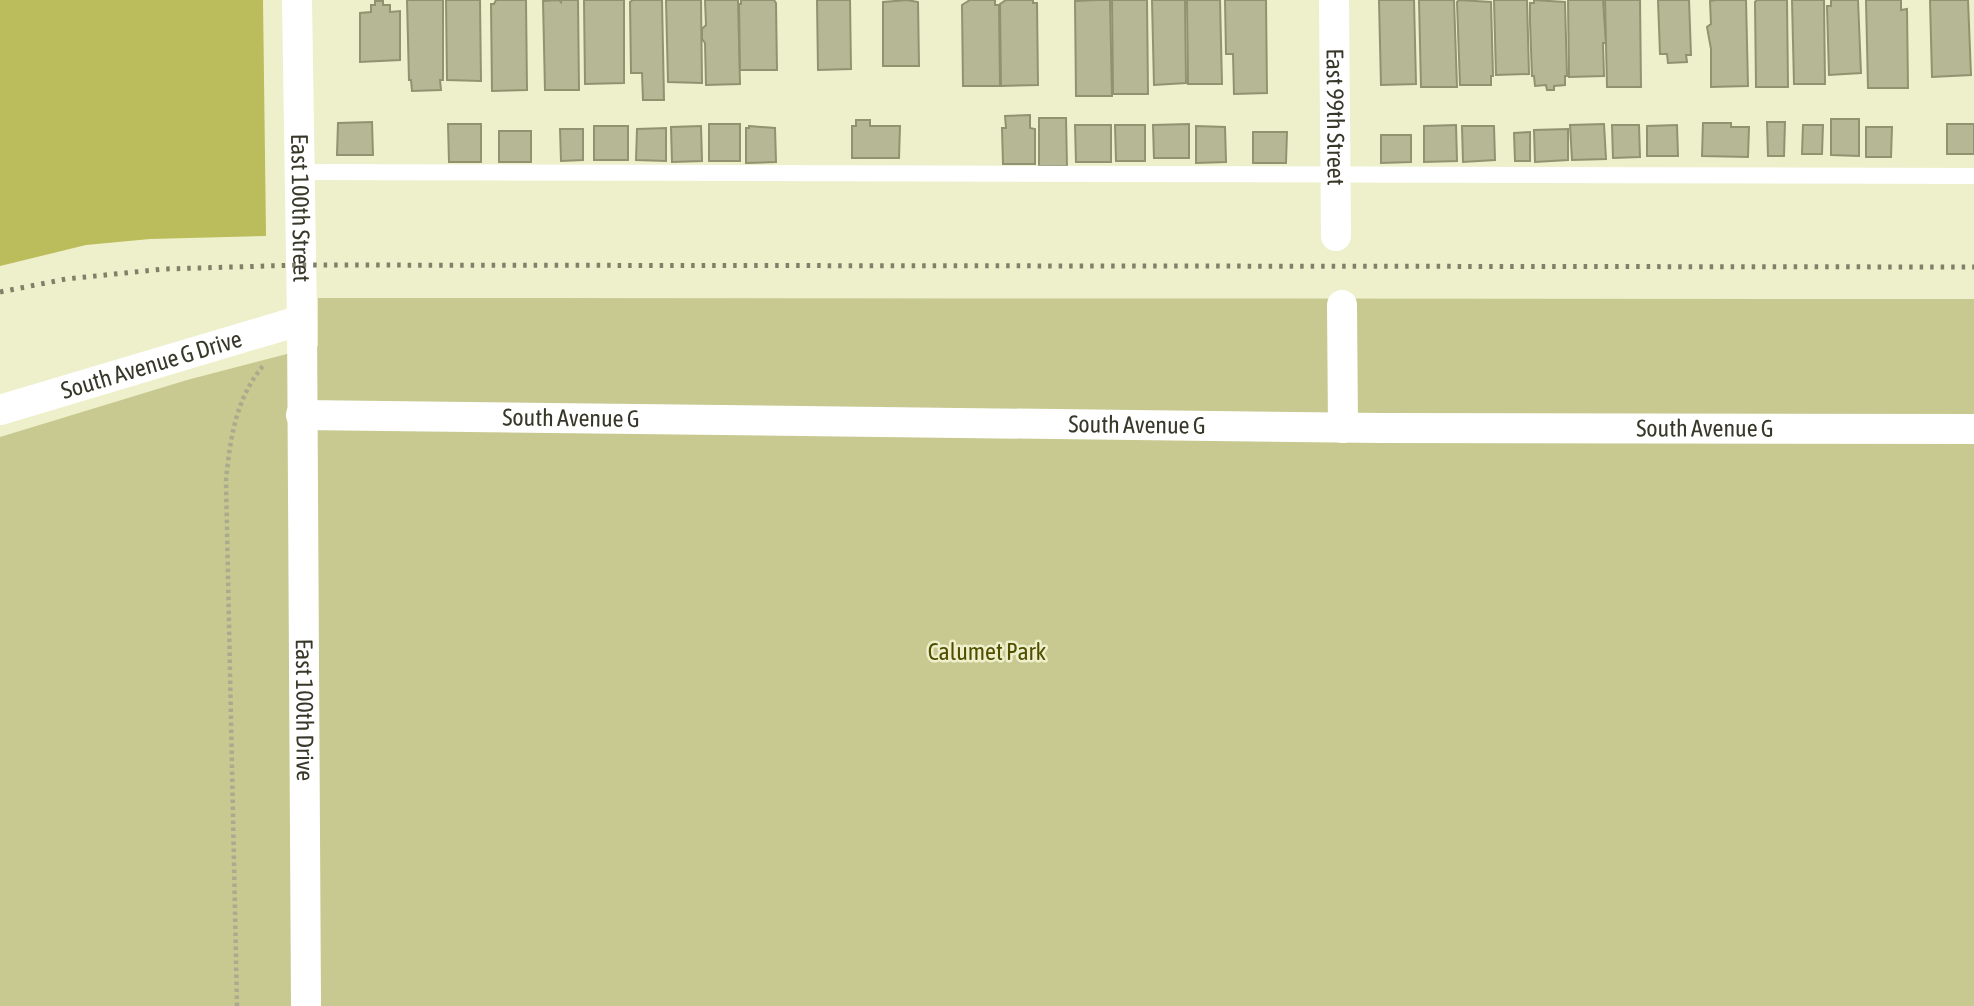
<svg xmlns="http://www.w3.org/2000/svg" width="1974" height="1006" viewBox="0 0 1974 1006" font-family="'Asap Condensed',sans-serif">
  <style>
    .green { fill: #c7c990 }
    .forest { fill: #bbbc5b }
    .building { fill: #b6b895; stroke: #919270; stroke-width: 2 }
    .lines { fill: none; stroke-linecap: round; stroke-linejoin: round }
    .path { stroke: #aaab8e; stroke-width: 4.5; stroke-dasharray: 3.5 3.5; stroke-linecap: butt }
    .lane { stroke: #fff; stroke-width: 16 }
    .street { stroke: #fff; stroke-width: 30 }
    .rail { stroke: #808069; stroke-width: 5; stroke-dasharray: 3.5 7; stroke-linecap: butt }
    .labels { text-anchor: middle; stroke-width: 5; stroke-linejoin: round; paint-order: stroke }
    .street-label { font-size: 24px; fill: #38382a; stroke: #eef0cb }
    .park-label { font-size: 24px; fill: #504f00; stroke: #eef0cb }
  </style>
  <rect width="100%" height="100%" fill="#eef0cb"/>
  <polygon class="green" points="318,298 1974,299 1974,1006 0,1006 0,437 187,380 318,346"/>
  <polygon class="forest" points="0,0 263,0 266,236 150,239 86,245 0,266"/>
  <g class="building">
    <polygon points="407,0 443,0 443,80 440,80 441,90 412,91 411,80 409,80"/>
    <polygon points="446,0 480,0 481,81 447,80"/>
    <polygon points="496,0 526,0 527,90 492,91 491,4 494,4"/>
    <polygon points="559,0 561,2 561,0 578,0 579,90 545,90 543,1"/>
    <polygon points="584,0 624,0 624,83 585,84"/>
    <polygon points="633,0 662,0 664,100 643,100 642,73 631,73 630,2"/>
    <polygon points="666,0 701,0 702,83 668,82"/>
    <polygon points="705,0 738,0 740,84 706,85 705,43 702,39 702,29 706,25"/>
    <polygon points="741,0 774,0 776,3 777,70 740,70 739,4 741,4"/>
    <polygon points="817,0 850,0 851,69 818,70"/>
    <polygon points="907,0 918,2 919,66 883,66 883,2"/>
    <polygon points="970,0 995,0 995,5 999,5 1000,86 963,86 962,5"/>
    <polygon points="1006,0 1033,0 1033,3 1037,3 1038,85 1001,86 1000,4"/>
    <polygon points="1097,0 1110,0 1112,96 1076,96 1075,1"/>
    <polygon points="1112,0 1147,0 1148,94 1113,94"/>
    <polygon points="1152,0 1185,0 1186,83 1154,85"/>
    <polygon points="1187,0 1220,0 1222,84 1188,84"/>
    <polygon points="1225,0 1266,0 1267,93 1234,94 1233,54 1226,54"/>
    <polygon points="1379,0 1414,0 1416,84 1381,85"/>
    <polygon points="1419,0 1454,0 1457,87 1421,87"/>
    <polygon points="1459,0 1491,2 1493,76 1491,76 1491,85 1460,85 1457,2"/>
    <polygon points="1494,0 1527,0 1529,74 1496,75"/>
    <polygon points="1534,0 1565,2 1567,76 1565,76 1565,85 1554,86 1554,90 1547,90 1546,85 1535,86 1534,76 1532,76 1530,22 1530,3 1534,3"/>
    <polygon points="1568,0 1603,0 1606,43 1603,43 1604,76 1569,77"/>
    <polygon points="1605,0 1640,0 1641,87 1607,87"/>
    <polygon points="1658,0 1689,0 1691,55 1686,55 1687,62 1668,63 1667,54 1660,54"/>
    <polygon points="1716,0 1746,0 1748,86 1711,87 1711,49 1707,27 1711,24 1710,1"/>
    <polygon points="1757,0 1787,0 1788,87 1756,87 1755,2"/>
    <polygon points="1792,0 1824,0 1825,84 1794,84"/>
    <polygon points="1831,0 1858,0 1861,73 1829,75 1827,6 1831,6"/>
    <polygon points="1866,0 1901,0 1901,10 1907,9 1908,88 1868,88"/>
    <polygon points="1930,0 1968,0 1971,75 1932,77"/>
    <polygon points="375,1 383,1 383,5 390,5 390,12 400,11 400,60 360,62 360,13 371,12 371,5 375,5"/>
    <polygon points="1030,115 1030,128 1035,129 1035,164 1003,164 1002,128 1006,128 1005,116"/>
    <polygon points="1039,118 1066,118 1067,166 1039,166"/>
    <polygon points="1831,119 1859,119 1859,156 1831,155"/>
    <polygon points="856,120 870,120 870,126 900,126 899,158 852,158 852,126 856,126"/>
    <polygon points="372,122 373,155 337,155 338,123"/>
    <polygon points="1767,122 1785,122 1784,156 1768,156"/>
    <polygon points="1703,123 1731,123 1731,127 1749,127 1748,157 1702,156"/>
    <polygon points="448,124 481,124 481,162 449,162"/>
    <rect x="709" y="124" width="31" height="37"/>
    <polygon points="1189,124 1189,158 1154,158 1153,125"/>
    <polygon points="1604,124 1606,159 1572,160 1570,125"/>
    <rect x="1947" y="124" width="27" height="30"/>
    <polygon points="1075,125 1111,125 1111,162 1076,162"/>
    <polygon points="1115,125 1145,125 1145,161 1116,161"/>
    <polygon points="1456,125 1457,161 1424,162 1424,126"/>
    <polygon points="1612,125 1639,125 1640,157 1613,158"/>
    <polygon points="1677,125 1678,156 1647,156 1647,126"/>
    <polygon points="1803,125 1823,125 1822,154 1802,154"/>
    <rect x="594" y="126" width="34" height="34"/>
    <polygon points="701,126 702,161 672,162 671,127"/>
    <polygon points="749,126 775,128 776,162 746,163 746,128 749,128"/>
    <polygon points="1196,126 1225,127 1226,162 1196,163"/>
    <polygon points="1462,126 1494,126 1495,160 1463,162"/>
    <polygon points="1866,127 1892,127 1891,157 1866,157"/>
    <polygon points="666,128 666,161 636,160 637,129"/>
    <polygon points="560,129 583,129 583,160 561,161"/>
    <polygon points="1568,129 1568,160 1535,162 1534,130"/>
    <rect x="499" y="131" width="32" height="31"/>
    <polygon points="1253,132 1287,132 1286,163 1253,163"/>
    <polygon points="1530,132 1530,161 1515,161 1514,133"/>
    <polygon points="1381,135 1411,135 1411,162 1381,163"/>
  </g>
  <g class="lines">
    <path class="path" d="M237,1006L226,480C230,439 236,398 263,366"/>
    <polyline class="lane" points="299,172 1974,176"/>
    <g class="street">
      <path id="s1" d="M297,0L302,320L306,1006"/>
      <path id="s2" d="M1334,0L1336,236"/>
      <polyline points="1342,305 1343,428"/>
      <path id="s3" d="M0,410L302,320"/>
      <path id="s4" d="M301,415L1381,428L1974,429"/>
    </g>
    <polyline class="rail" points="0,292 66,279 164,269 301,265 1974,267"/>
  </g>
  <g class="labels">
    <g class="street-label">
      <text dy="8" stroke="none"><textPath href="#s2" startOffset="117">East 99th Street</textPath></text>
      <text dy="8" stroke="none"><textPath href="#s1" startOffset="208">East 100th Street</textPath></text>
      <text dy="8" stroke="none"><textPath href="#s3" startOffset="158">South Avenue G Drive</textPath></text>
      <text dy="8" stroke="none"><textPath href="#s4" startOffset="270">South Avenue G</textPath></text>
      <text dy="8" stroke="none"><textPath href="#s4" startOffset="836">South Avenue G</textPath></text>
      <text dy="8" stroke="none"><textPath href="#s4" startOffset="1404">South Avenue G</textPath></text>
      <text dy="8" stroke="none"><textPath href="#s1" startOffset="710">East 100th Drive</textPath></text>
    </g>
    <g class="park-label">
      <text x="987" y="660">Calumet Park</text>
    </g>
  </g>
</svg>
